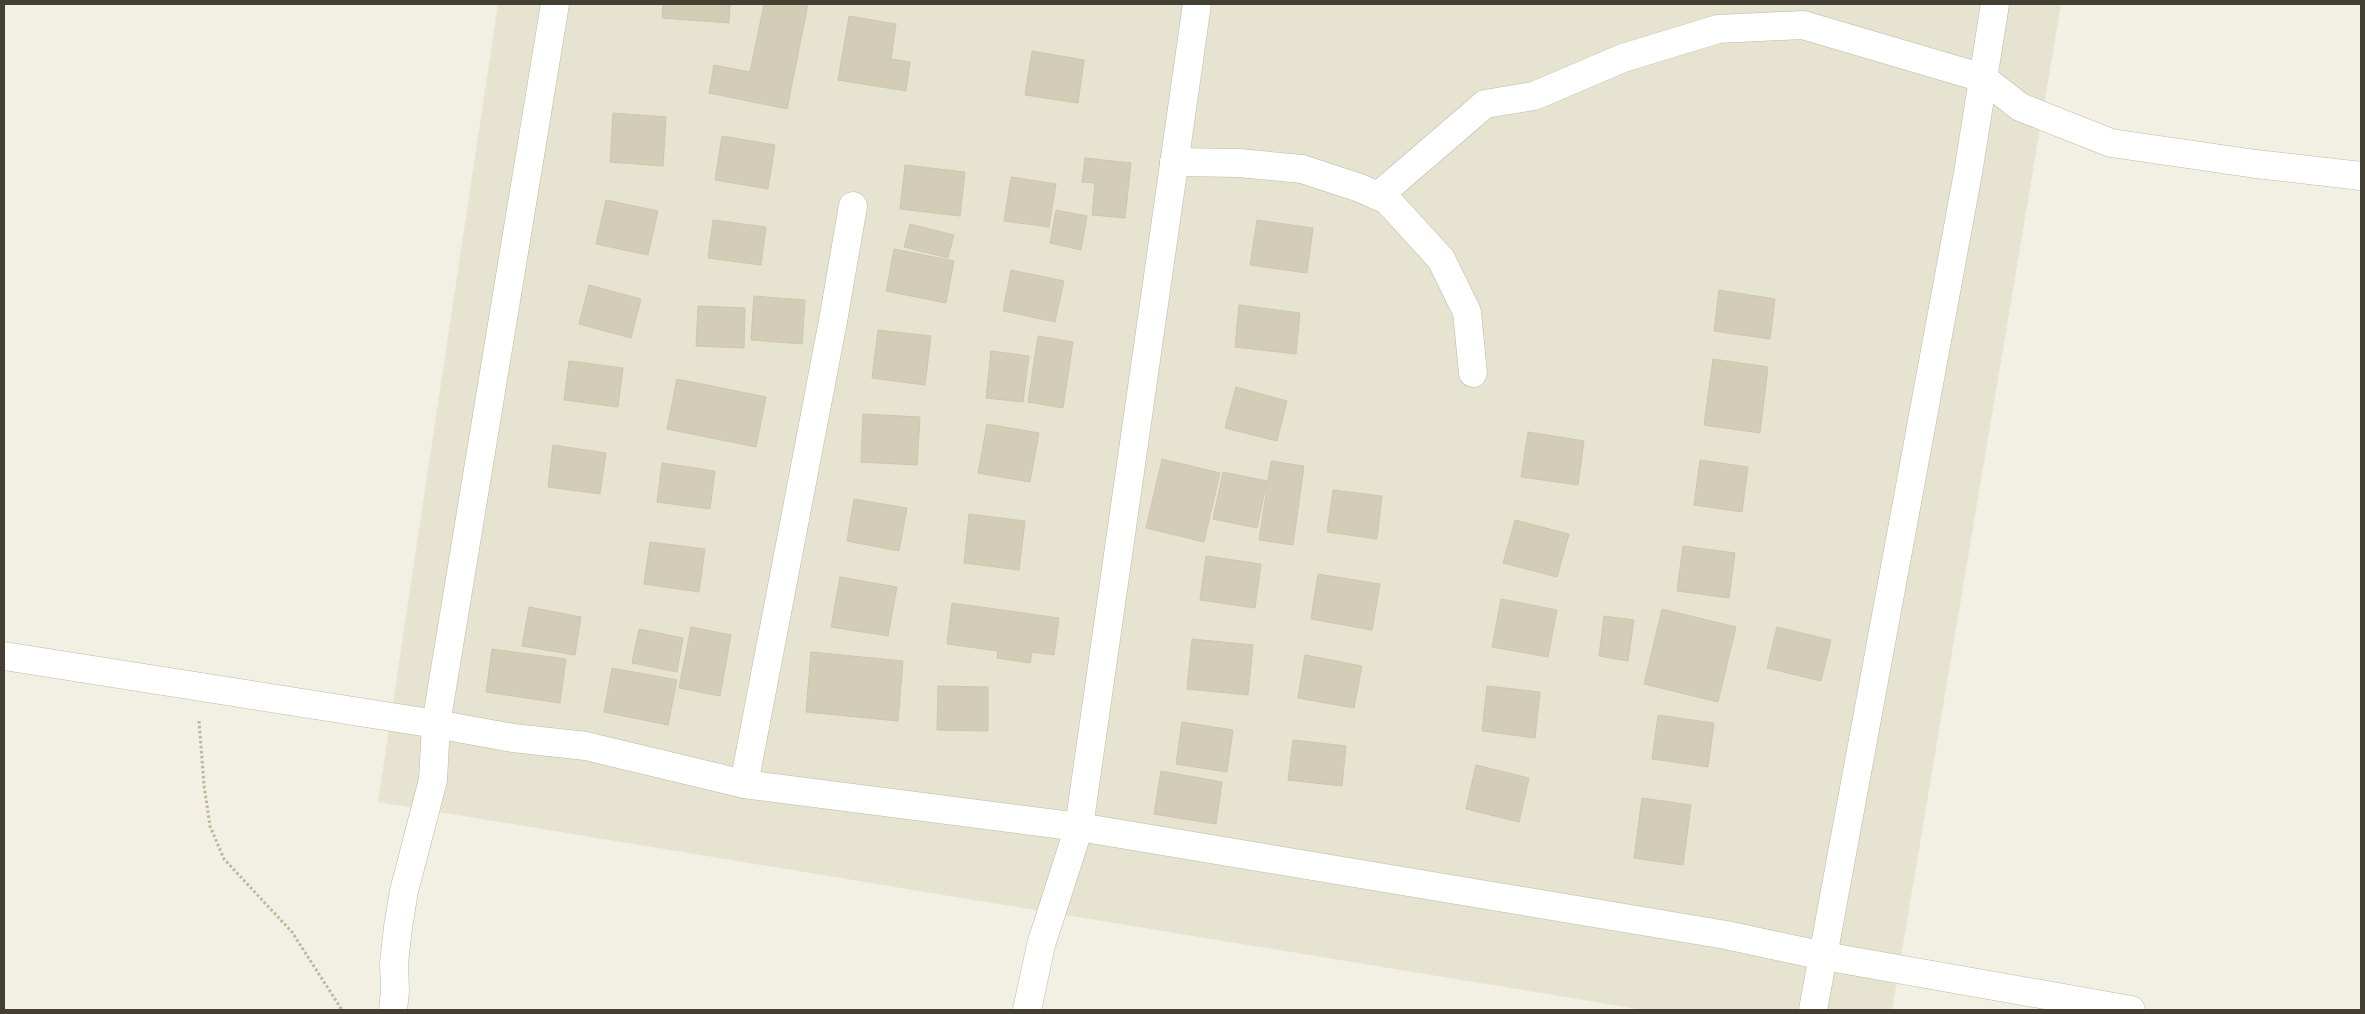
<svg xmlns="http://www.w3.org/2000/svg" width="2365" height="1014" viewBox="0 0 2365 1014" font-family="Poppins,sans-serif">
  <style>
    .residential { fill: #e6e3d1 }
    .building { fill: #d3cdb8; stroke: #cec6ac }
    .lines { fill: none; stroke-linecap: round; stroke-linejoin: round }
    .minor-casing { stroke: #bdb9a6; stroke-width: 29 }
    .path { stroke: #bfb797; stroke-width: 3; stroke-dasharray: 2.5 2.5; stroke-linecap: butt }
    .minor { stroke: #fff; stroke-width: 28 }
  </style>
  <rect width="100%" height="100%" fill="#f2f0e3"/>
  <polygon class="residential" points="498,4 2061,4 1892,1010 1644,1010 378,802"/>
  <g class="building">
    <polygon points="663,4 730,4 729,23 662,18"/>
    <polygon points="764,4 808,4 787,109 709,93 714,65 750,72"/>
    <polygon points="849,16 896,24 891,59 910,62 906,91 838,80"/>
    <polygon points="1032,51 1084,60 1078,103 1025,95"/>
    <polygon points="613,113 666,117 663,166 610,162"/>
    <polygon points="722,136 775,145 768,189 715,180"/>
    <polygon points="1085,158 1131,163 1125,218 1092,215 1095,183 1082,182"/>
    <polygon points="905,165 965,172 960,216 900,209"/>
    <polygon points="1011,177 1056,184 1049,227 1004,221"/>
    <polygon points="606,200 658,211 648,255 596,244"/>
    <polygon points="1056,210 1087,216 1081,250 1050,243"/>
    <polygon points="713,220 766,227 761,265 708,258"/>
    <polygon points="1257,220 1313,228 1307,273 1250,265"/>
    <polygon points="910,224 954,235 948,258 904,247"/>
    <polygon points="894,249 954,261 946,303 886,291"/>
    <polygon points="1011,270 1064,281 1055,322 1003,311"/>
    <polygon points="589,285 641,299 631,338 579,324"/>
    <polygon points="1719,290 1775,299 1770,339 1714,331"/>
    <polygon points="754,296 805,300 802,344 751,340"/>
    <polygon points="1239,305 1300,313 1296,354 1235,347"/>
    <polygon points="698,306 745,308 744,348 696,346"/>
    <polygon points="878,330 931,336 925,385 872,378"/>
    <polygon points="1038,336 1073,342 1063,408 1028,402"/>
    <polygon points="991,351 1029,356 1023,402 986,398"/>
    <polygon points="1713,359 1768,367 1760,433 1704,425"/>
    <polygon points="569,361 623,368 618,407 564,400"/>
    <polygon points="677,379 766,397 756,447 667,429"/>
    <polygon points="1236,387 1287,401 1277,441 1225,428"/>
    <polygon points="863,414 920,417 917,465 861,462"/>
    <polygon points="987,424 1039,433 1030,482 978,473"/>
    <polygon points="1528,432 1584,441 1578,485 1521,477"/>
    <polygon points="553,445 606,453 600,494 548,487"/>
    <polygon points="1162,459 1220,473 1204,542 1146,528"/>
    <polygon points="1700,460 1748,467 1742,512 1694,505"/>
    <polygon points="1271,461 1304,466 1293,545 1259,540"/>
    <polygon points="662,463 715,471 710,509 657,502"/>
    <polygon points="1223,472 1267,481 1257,528 1213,519"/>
    <polygon points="1333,490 1382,496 1377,539 1327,532"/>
    <polygon points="854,499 907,508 899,551 847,541"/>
    <polygon points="969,514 1025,521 1019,570 964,563"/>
    <polygon points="1515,520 1569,534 1557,577 1503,563"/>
    <polygon points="650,542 705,549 699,592 644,584"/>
    <polygon points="1683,546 1735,553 1729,598 1677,591"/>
    <polygon points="1206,556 1261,564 1255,608 1200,600"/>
    <polygon points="1318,574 1380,584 1372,630 1311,619"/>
    <polygon points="840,577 897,587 888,636 831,627"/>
    <polygon points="1501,599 1557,610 1548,657 1492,647"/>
    <polygon points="952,603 1059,618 1054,655 1032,652 1030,663 997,658 998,651 947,644"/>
    <polygon points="529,607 581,617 575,655 522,646"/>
    <polygon points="1662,609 1736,627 1718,702 1644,684"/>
    <polygon points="1604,616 1634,620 1628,661 1599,656"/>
    <polygon points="691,627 731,635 720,696 679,688"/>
    <polygon points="1777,627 1831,640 1821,681 1767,668"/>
    <polygon points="639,629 683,638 677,672 632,663"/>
    <polygon points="1192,639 1253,645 1248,695 1187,689"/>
    <polygon points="492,649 566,659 560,703 486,692"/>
    <polygon points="811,652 903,661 898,721 806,712"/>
    <polygon points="1305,655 1362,666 1354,708 1298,698"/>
    <polygon points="612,668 677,680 668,725 604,712"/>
    <polygon points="938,686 988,687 988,731 937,730"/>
    <polygon points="1487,686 1540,692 1535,738 1482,731"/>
    <polygon points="1658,715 1714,723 1708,767 1652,759"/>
    <polygon points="1182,722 1233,730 1227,772 1176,764"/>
    <polygon points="1293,740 1346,746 1342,786 1288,780"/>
    <polygon points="1476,765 1529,778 1519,822 1466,809"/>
    <polygon points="1161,771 1222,782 1216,824 1154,814"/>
    <polygon points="1642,798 1691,805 1683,865 1634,858"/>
  </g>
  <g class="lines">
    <defs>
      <g id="minor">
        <polyline points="1174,162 1239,163 1302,169 1360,188 1387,200 1441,259 1467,312 1473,373"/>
        <polyline points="1378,196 1485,104 1534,96 1623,58 1718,29 1803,25 1983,78 2020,107 2111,143 2256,164 2361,176"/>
        <polyline points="4,656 436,724 555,4"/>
        <polyline points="744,784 833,321 853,206"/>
        <polyline points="393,1010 395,991 394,963 398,927 404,891 433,780 436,724 513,738 586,746 744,784 1079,827 1726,935 1824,956 2131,1010"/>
        <polyline points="1027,1010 1041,945 1079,827 1197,4"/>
        <polyline points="1813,1010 1968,173 1995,4"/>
      </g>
    </defs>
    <use href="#minor" class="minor-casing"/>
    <polyline class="path" points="199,721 204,785 210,826 224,859 292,932 342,1010"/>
    <use href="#minor" class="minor"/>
  </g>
  <rect width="2365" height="1014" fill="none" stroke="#434033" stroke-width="10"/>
</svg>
